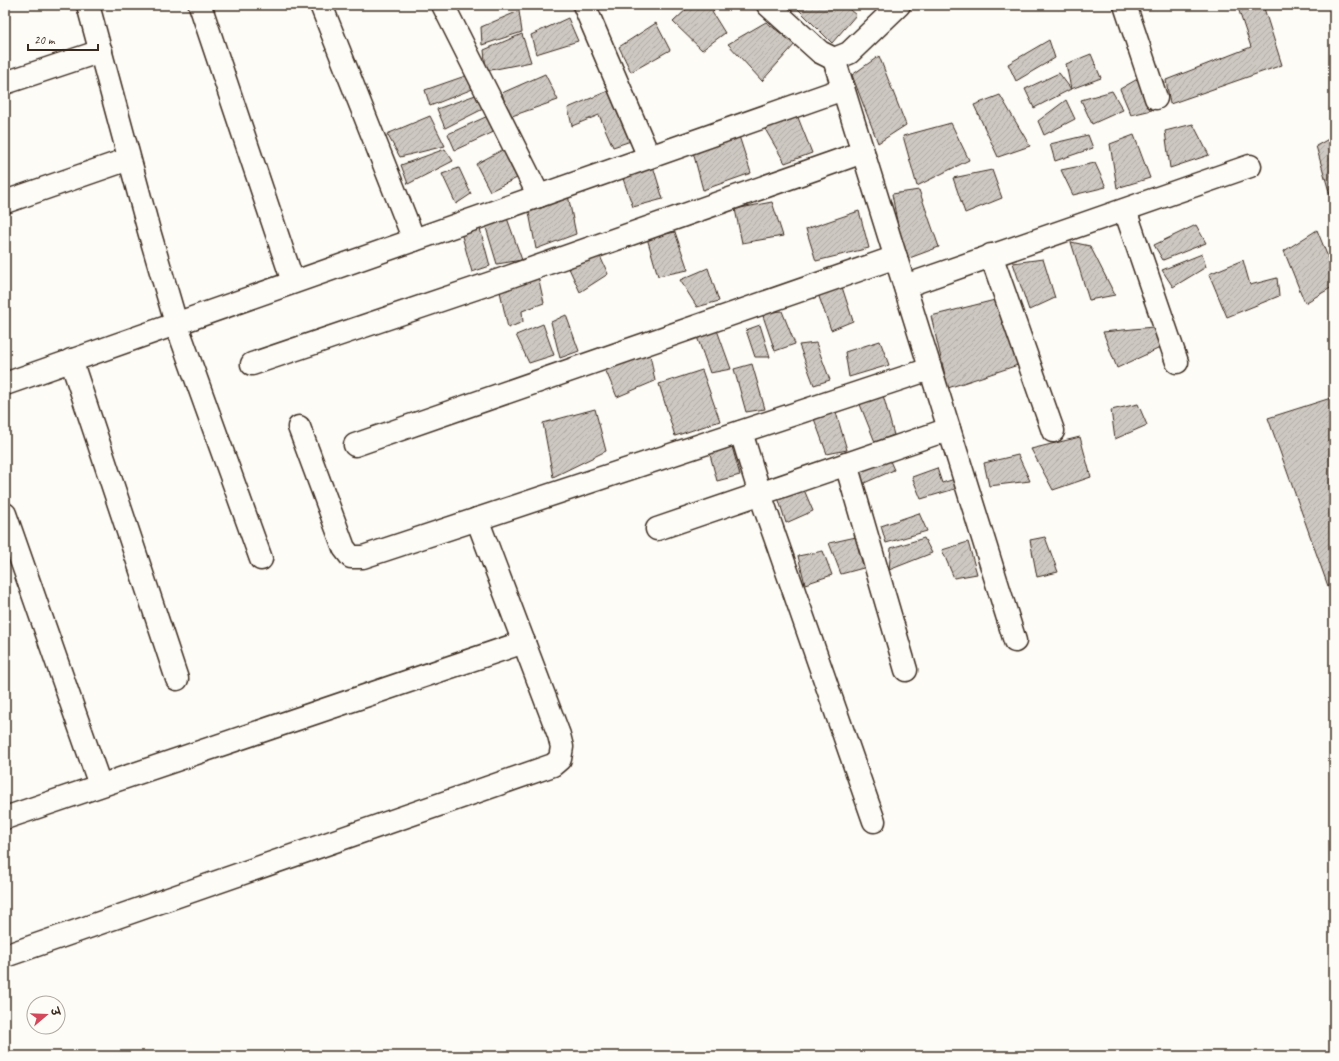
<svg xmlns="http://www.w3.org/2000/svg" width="1339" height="1061" viewBox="0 0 1339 1061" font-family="Caveat,'Playpen Sans Deva',sans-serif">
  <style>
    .building { fill: url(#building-hatch); stroke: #3b2a1e }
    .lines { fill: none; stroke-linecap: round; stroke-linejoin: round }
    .minor-casing { stroke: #3b2a1e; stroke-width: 25 }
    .minor { stroke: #fdfcf7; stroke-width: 22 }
  </style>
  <defs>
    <pattern id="building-hatch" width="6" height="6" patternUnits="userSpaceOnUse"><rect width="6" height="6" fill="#cdc8c2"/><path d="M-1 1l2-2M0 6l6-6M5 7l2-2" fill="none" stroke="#b1aca6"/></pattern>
  </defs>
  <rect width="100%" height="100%" fill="#fdfcf7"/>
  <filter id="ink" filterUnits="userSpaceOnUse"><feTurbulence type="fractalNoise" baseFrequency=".025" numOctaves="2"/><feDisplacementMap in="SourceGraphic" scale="8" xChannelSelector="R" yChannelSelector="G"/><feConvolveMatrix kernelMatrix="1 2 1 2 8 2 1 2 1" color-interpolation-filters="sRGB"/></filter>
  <g filter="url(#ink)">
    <g class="building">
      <polygon points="691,5 718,5 712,12 725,33 702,50 673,22"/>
      <polygon points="794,5 844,5 856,15 832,43"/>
      <polygon points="1237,5 1263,5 1282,65 1170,104 1166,80 1251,47"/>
      <polygon points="519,11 522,32 482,45 481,27"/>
      <polygon points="568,18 578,41 536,54 531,35"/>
      <polygon points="766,22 795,44 762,81 728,44"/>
      <polygon points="656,23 670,50 631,72 619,47"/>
      <polygon points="522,34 531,62 486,71 484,50"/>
      <polygon points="1049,40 1055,58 1016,81 1008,64"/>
      <polygon points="1091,54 1101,78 1071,89 1066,64"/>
      <polygon points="879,56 906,125 878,143 852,75"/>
      <polygon points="1059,73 1071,89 1034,108 1025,89"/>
      <polygon points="545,74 558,100 509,117 502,93"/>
      <polygon points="468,75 475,88 430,106 425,90"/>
      <polygon points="1141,77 1152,110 1131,115 1120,89"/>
      <polygon points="608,91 631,141 613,147 599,115 572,126 568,108"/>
      <polygon points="1112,91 1123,110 1092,124 1081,100"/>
      <polygon points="481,93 487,107 445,128 437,109"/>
      <polygon points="1000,95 1030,146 998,157 974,105"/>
      <polygon points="1066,100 1075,119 1044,135 1038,121"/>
      <polygon points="490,115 498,130 455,150 448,134"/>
      <polygon points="797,115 812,153 785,163 765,129"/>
      <polygon points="430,116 445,146 400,157 387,134"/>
      <polygon points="951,123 969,160 917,186 903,136"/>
      <polygon points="1193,124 1209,155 1170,168 1165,131"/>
      <polygon points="1088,135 1093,148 1055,161 1050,144"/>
      <polygon points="1134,135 1150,178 1117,188 1110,144"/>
      <polygon points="739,136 751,173 703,190 693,152"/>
      <polygon points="1334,136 1334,209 1316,146"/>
      <polygon points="445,149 453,161 408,184 401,165"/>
      <polygon points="504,149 517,178 490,191 476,164"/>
      <polygon points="652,163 663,199 633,207 621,173"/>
      <polygon points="1095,163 1106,187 1073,195 1061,170"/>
      <polygon points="459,168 471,194 456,204 442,174"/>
      <polygon points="992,170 1002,198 965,213 953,178"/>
      <polygon points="919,190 939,247 904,260 892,194"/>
      <polygon points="568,195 576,234 536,249 528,207"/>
      <polygon points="772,202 783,236 742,243 735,209"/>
      <polygon points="859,211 869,248 816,261 806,229"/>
      <polygon points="507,218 522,260 497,264 484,221"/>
      <polygon points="479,225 490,266 472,272 460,229"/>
      <polygon points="1196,225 1206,243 1163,260 1154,245"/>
      <polygon points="1317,230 1334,272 1334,286 1305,303 1284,251"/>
      <polygon points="675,232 688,270 658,276 647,238"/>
      <polygon points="1071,242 1090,246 1115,295 1089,300"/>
      <polygon points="1202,254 1206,267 1173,287 1162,270"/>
      <polygon points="600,256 608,274 580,292 567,264"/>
      <polygon points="1043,259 1055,298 1029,310 1013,263"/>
      <polygon points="1243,260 1250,285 1277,278 1279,296 1227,317 1209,274"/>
      <polygon points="708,268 719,301 697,307 680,280"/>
      <polygon points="538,276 544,303 522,311 523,322 508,328 499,287"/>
      <polygon points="842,287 853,321 831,330 818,294"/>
      <polygon points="999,299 1018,365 948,388 931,316"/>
      <polygon points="782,311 795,344 775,351 762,313"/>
      <polygon points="566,315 579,351 560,358 551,322"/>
      <polygon points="543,324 554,355 529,363 516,335"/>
      <polygon points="760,325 770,357 755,357 746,330"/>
      <polygon points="1153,327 1160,348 1117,368 1103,332"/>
      <polygon points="717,330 731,369 710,373 696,334"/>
      <polygon points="880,341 889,365 849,377 845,352"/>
      <polygon points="816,343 830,380 814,385 799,345"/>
      <polygon points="650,354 655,381 617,397 605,369"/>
      <polygon points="752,364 765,409 746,412 734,369"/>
      <polygon points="702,370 720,421 675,436 659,384"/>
      <polygon points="883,395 894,435 875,442 859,402"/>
      <polygon points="1334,397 1334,603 1268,418"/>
      <polygon points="1138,404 1147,425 1115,439 1111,410"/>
      <polygon points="595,409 606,451 553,477 543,423"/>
      <polygon points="835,409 847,450 827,454 813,416"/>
      <polygon points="1080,437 1091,477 1053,490 1031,449"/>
      <polygon points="731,443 740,475 717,481 709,451"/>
      <polygon points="887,454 894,470 862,484 856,464"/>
      <polygon points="1018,455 1030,481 989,486 984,463"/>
      <polygon points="937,468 942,483 955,479 958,488 921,499 912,477"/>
      <polygon points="802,485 813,511 786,523 777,494"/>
      <polygon points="919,513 927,531 886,543 881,526"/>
      <polygon points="856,537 867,567 841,574 829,543"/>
      <polygon points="1045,537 1058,572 1037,577 1030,540"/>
      <polygon points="924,538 932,553 889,570 891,548"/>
      <polygon points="968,542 977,574 954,578 942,550"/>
      <polygon points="823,551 832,575 805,584 798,556"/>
    </g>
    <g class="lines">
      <defs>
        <g id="minor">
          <polyline points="88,5 149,231 176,323 261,559"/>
          <polyline points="200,5 293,282"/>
          <polyline points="321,5 414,240"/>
          <polyline points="443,5 539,196"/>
          <polyline points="584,5 649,157"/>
          <polyline points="768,5 820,52 834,59 849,53 899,5"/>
          <polyline points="1125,5 1156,98"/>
          <polyline points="834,59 1015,641"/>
          <polyline points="5,83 101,51"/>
          <polyline points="5,202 129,159"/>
          <polyline points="1125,210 1177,362"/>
          <polyline points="991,255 1053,431"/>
          <polyline points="905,286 1250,166"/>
          <polyline points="71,360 177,679"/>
          <polyline points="252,364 500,280 863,152"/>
          <polyline points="5,384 843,89"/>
          <polyline points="299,427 344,548 351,557 363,557 930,369"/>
          <polyline points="741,432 760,494 874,821"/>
          <polyline points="355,445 896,257"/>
          <polyline points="846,464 906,670"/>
          <polyline points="5,514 100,785"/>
          <polyline points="657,529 949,429"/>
          <polyline points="5,818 524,642"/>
          <polyline points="5,956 553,765 560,759 562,747 559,735 477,519"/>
        </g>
      </defs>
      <use href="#minor" class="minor-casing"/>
      <use href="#minor" class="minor"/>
    </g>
  </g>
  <rect width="1339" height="1061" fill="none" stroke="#fdfcf7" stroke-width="20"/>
  <rect x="10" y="10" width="1319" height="1041" fill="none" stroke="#3b2a1e" stroke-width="1.5" filter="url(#ink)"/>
  <g transform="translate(46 1015) rotate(71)"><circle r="19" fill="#fdfcf7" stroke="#afa8a0"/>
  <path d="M0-3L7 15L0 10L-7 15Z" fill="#d1495b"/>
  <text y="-6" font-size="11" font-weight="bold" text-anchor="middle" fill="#3b2a1e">उ</text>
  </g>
  <path d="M28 44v6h70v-6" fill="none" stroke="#3b2a1e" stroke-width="2"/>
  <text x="34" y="44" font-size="12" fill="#3b2a1e" stroke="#fdfcf7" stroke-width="3" paint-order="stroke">20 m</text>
</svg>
